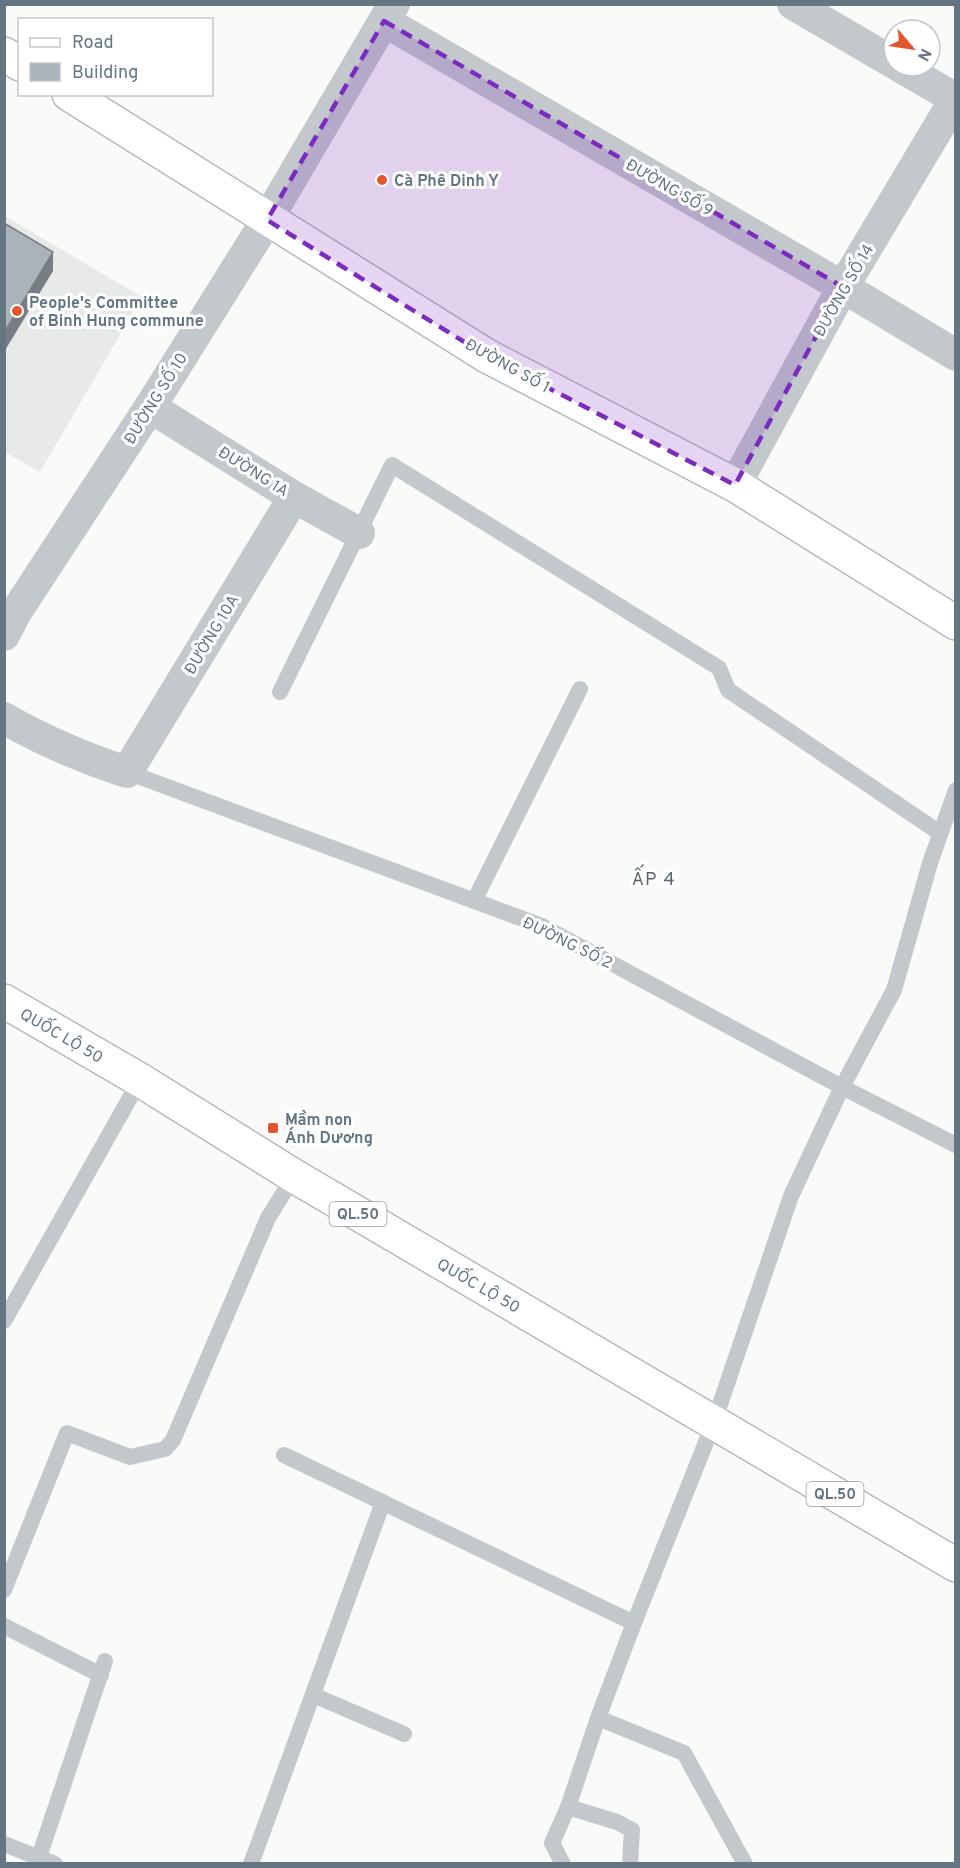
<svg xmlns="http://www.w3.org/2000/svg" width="960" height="1868" viewBox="0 0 960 1868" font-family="Overpass,sans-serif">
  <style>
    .built { fill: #e8e9e9 }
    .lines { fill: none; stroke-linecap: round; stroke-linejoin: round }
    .secondary-casing { stroke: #b3babf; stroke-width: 36 }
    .primary-casing { stroke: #b5babe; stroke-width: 36 }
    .lane { stroke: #c3c8cc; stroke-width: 16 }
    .street { stroke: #c3c8cc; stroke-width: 32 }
    .secondary { stroke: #fff; stroke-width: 33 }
    .primary { stroke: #fff; stroke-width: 33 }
    .shaded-wall { fill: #777d82 }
    .building { fill: #aab3b9; stroke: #777d82; stroke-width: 1.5 }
    .marked { fill: #7b2cbf; fill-opacity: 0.2; stroke: #7b2cbf; stroke-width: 4.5; stroke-dasharray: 12 8; stroke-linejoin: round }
    .poi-dot { fill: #e4572e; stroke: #fff; stroke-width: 2 }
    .labels { text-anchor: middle; stroke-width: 6; stroke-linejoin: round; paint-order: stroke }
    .shield { fill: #fff; stroke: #939fa8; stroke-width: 1.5 }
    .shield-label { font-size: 15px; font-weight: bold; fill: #657683 }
    .poi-label { font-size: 16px; font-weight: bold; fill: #657683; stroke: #fff; text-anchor: start }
    .street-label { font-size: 16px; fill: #657683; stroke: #fff }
    .neighbourhood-label { font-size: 18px; letter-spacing: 1.5px; fill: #57646e; stroke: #fff }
  </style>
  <rect width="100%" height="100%" fill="#fafaf8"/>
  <polygon class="built" points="5,216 142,297 40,472 5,452"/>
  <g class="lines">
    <defs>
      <g id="secondary">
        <polyline points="4,54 20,64"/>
        <polyline points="69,94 487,356 735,485 956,623"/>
      </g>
      <polyline id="primary" points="4,1001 140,1080 294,1176 956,1565"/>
    </defs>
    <use href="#secondary" class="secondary-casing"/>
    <use href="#primary" class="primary-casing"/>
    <g class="lane">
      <polyline points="280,692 392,465 719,668 728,690 940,833"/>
      <polyline points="127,772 542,926 842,1087 956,1145"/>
      <polyline points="474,901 580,689"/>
      <polyline points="4,1321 140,1080"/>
      <polyline points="284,1455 634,1623"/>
      <polyline points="4,1590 67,1433 130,1457 165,1449 173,1440 268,1218 294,1176"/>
      <polyline points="4,1626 101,1675"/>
      <polyline points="313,1695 404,1734"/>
      <polyline points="598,1718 684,1753 745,1864"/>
      <polyline points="568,1807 617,1822 632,1830 630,1864"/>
      <polyline points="4,1844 55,1864"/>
      <polyline points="39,1857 105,1661"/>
      <polyline points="251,1864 383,1502"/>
      <polyline points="563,1864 552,1843 568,1807 598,1718 634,1623 714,1422 791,1196 842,1087 894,990 930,863 956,790"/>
    </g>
    <g class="street">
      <polyline points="793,4 894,63"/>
      <polyline points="384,21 843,287 956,355"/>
      <polyline points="899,66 956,99"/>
      <polyline points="150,407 294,497 359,533"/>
      <polyline points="735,485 843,287 956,98"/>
      <polyline points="4,635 16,612 150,407 267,220 394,4"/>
      <path d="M4,718C44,741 84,758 127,772L294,497"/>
    </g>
    <use href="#secondary" class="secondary"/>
    <use href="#primary" class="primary"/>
  </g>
  <polygon class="shaded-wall" points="53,252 53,271 4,352 4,333"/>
  <polygon class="building" points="4,223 53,252 4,333"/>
  <path class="marked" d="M384,21L843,287L735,485L487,356L267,220Z"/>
  <g class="poi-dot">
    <circle cx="382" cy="180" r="6"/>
    <circle cx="17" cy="311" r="6"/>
    <rect x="267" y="1122" width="12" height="12" rx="3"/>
  </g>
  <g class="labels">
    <g class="shield">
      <rect x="329.5" y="1202" width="57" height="24" rx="4.5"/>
      <rect x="806.5" y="1482" width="57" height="24" rx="4.5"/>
    </g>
    <g class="shield-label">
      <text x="358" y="1219">QL.50</text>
      <text x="835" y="1499">QL.50</text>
    </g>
    <g class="poi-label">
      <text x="394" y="186">Cà Phê Dinh Y</text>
      <text x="29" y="308">People's Committee<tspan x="29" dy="18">of Binh Hung commune</tspan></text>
      <text x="285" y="1125">Mầm non<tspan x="285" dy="18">Ánh Dương</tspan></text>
    </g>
    <g class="street-label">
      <text transform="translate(670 187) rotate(30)" y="6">ĐƯỜNG SỐ 9</text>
      <text transform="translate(843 290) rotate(-60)" y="6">ĐƯỜNG SỐ 14</text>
      <text transform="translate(508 365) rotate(29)" y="6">ĐƯỜNG SỐ 1</text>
      <text transform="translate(155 398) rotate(-58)" y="6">ĐƯỜNG SỐ 10</text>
      <text transform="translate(254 471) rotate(32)" y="6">ĐƯỜNG 1A</text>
      <text transform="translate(211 634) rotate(-59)" y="6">ĐƯỜNG 10A</text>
      <text transform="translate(568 942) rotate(26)" y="6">ĐƯỜNG SỐ 2</text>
      <text transform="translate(62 1035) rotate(30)" y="6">QUỐC LỘ 50</text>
      <text transform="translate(479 1285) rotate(30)" y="6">QUỐC LỘ 50</text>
    </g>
    <g class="neighbourhood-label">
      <text x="654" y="885">ẤP 4</text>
    </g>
  </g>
  <rect width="960" height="1868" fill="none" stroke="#657683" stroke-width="12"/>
  <rect x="18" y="18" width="195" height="78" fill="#ffffff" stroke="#c1c8cd" stroke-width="1.5"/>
  <rect x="30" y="38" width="30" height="9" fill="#ffffff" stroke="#c1c8cd" stroke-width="1.5"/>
  <text x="72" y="48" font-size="18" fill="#657683">Road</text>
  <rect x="30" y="63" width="30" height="18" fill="#aab3b9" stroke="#c1c8cd" stroke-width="1.5"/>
  <text x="72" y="78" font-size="18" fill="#657683">Building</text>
  <g transform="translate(912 48) rotate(119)"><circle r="28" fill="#ffffff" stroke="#c1c8cd" stroke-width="1.5"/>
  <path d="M0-4.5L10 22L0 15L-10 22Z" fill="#e4572e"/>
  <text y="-9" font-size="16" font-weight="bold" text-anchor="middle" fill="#657683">N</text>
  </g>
</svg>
